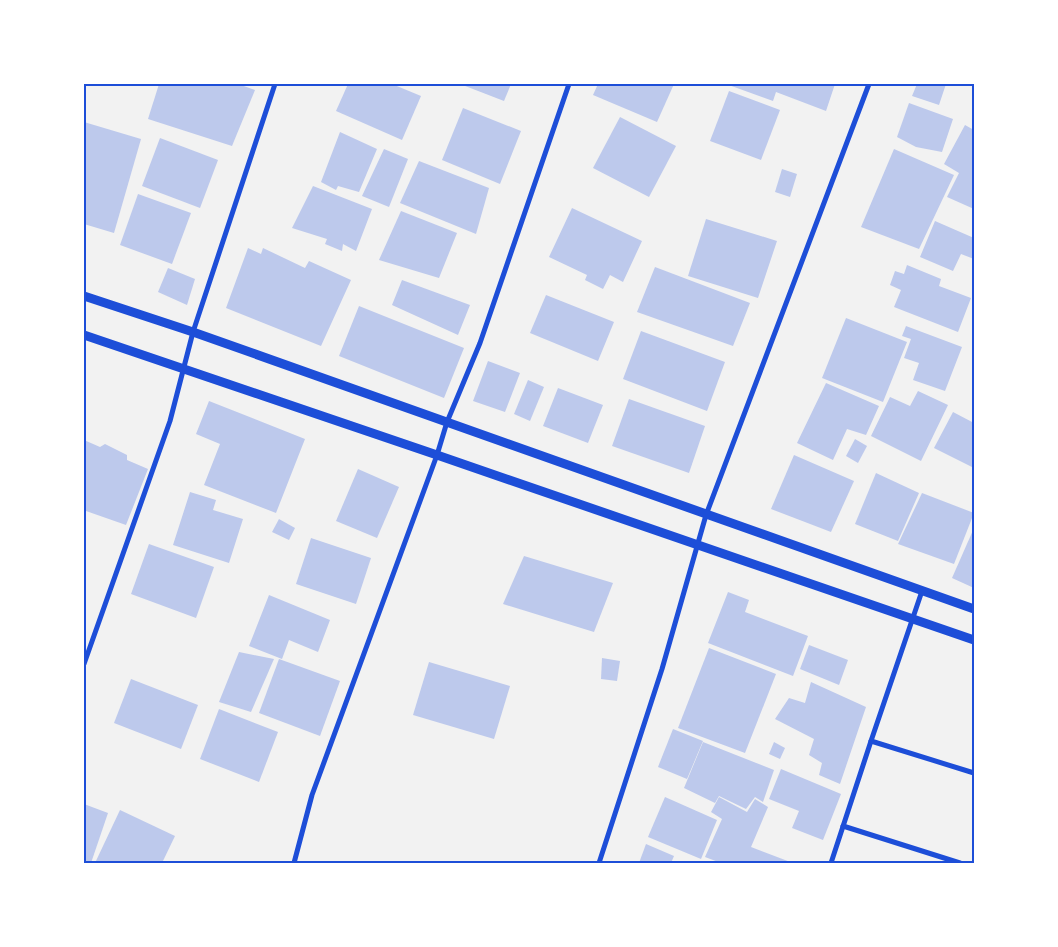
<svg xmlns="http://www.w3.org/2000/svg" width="1058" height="947" viewBox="0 0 1058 947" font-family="'Nunito Sans',sans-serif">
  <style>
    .building { fill: #bdc9ec }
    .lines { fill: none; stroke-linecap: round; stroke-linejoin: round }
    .minor { stroke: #1d4ed8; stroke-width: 5 }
    .tertiary { stroke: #1d4ed8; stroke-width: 9 }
    .neatline { fill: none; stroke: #1d4ed8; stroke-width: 2 }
  </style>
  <rect width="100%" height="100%" fill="#f2f2f2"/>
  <g class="building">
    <polygon points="159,84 238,84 255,90 232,146 148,119"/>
    <polygon points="348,84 392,84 421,96 402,140 336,111"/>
    <polygon points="460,84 511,84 504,101"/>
    <polygon points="598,84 674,84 657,122 593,95"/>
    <polygon points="726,84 835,84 826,111 776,92 773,101"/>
    <polygon points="917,84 946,84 939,105 912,96"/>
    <polygon points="729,91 780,110 761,160 710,141"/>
    <polygon points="909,103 953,119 942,152 916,147 897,137"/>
    <polygon points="463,108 521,131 500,184 442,160"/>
    <polygon points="620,117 676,146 649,197 593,168"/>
    <polygon points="84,122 141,139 114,233 84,224"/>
    <polygon points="965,125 974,130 974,209 947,197 959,173 944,164"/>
    <polygon points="340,132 377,149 359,192 338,186 336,190 321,182"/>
    <polygon points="160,138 218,160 200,208 142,186"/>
    <polygon points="384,149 408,159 389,207 362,196"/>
    <polygon points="894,149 954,175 919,249 861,227"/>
    <polygon points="419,161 489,188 476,234 400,203"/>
    <polygon points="782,169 797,174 790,197 775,192"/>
    <polygon points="313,186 372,209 356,251 343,244 342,251 325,244 327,239 292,228"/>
    <polygon points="138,194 191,213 172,264 120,245"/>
    <polygon points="572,208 642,241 623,282 610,275 603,289 585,280 587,275 549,257"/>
    <polygon points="401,211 457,233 439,278 379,260"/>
    <polygon points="706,219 777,241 758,298 688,276"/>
    <polygon points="935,221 974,238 974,259 961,254 953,271 920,257"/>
    <polygon points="248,248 261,254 263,248 305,268 309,261 351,280 321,346 226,308"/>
    <polygon points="907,265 941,279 939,286 971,298 958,332 894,307 901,290 890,285 895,271 904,274"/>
    <polygon points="655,267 750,303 733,346 637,312"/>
    <polygon points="168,268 195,279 187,305 158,292"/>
    <polygon points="402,280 470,305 458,335 392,305"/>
    <polygon points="546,295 614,322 598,361 530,333"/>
    <polygon points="359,306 464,348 444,398 339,356"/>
    <polygon points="846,318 907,342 883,402 822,378"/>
    <polygon points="906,326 962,347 945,391 913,380 919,363 904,358 911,339 902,336"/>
    <polygon points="641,331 725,362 707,411 623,379"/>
    <polygon points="488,361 520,373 505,412 473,401"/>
    <polygon points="528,380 544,387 530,421 514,414"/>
    <polygon points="826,383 879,406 866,435 847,429 833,460 797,443"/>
    <polygon points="558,388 603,405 588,443 543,426"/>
    <polygon points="918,391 948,405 921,461 871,436 890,397 910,406"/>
    <polygon points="629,399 705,426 689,473 612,446"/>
    <polygon points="209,401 305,439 276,513 204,485 220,444 196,434"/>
    <polygon points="953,412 974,423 974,468 934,448"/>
    <polygon points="855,439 867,446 858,463 846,456"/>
    <polygon points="84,440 100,447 105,444 127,455 127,460 148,469 126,525 86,511 84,516"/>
    <polygon points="794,455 854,481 831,532 771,509"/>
    <polygon points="358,469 399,487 377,538 336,521"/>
    <polygon points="876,473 919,493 898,541 855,524"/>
    <polygon points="190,492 216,500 213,510 243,519 229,563 173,545"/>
    <polygon points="922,493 974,513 954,564 898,544"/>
    <polygon points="279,519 295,528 289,540 272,532"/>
    <polygon points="974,528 974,588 952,578"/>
    <polygon points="311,538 371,558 356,604 296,584"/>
    <polygon points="149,544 214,567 196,618 131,594"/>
    <polygon points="524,556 613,583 594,632 503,604"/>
    <polygon points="728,592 749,600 745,612 808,636 793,676 708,643"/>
    <polygon points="269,595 330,620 318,652 289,640 282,659 249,646"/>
    <polygon points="809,645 848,660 839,685 800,669"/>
    <polygon points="709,648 776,674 745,753 678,728"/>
    <polygon points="239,652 274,659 251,712 219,702"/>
    <polygon points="602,658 620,661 617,681 601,679"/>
    <polygon points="279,659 340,681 320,736 259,713"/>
    <polygon points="429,662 510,686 494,739 413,715"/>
    <polygon points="131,679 198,705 181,749 114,723"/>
    <polygon points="811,682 866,707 840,784 819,775 822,763 809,755 814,739 775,719 789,698 805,703"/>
    <polygon points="219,709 278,732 259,782 200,759"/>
    <polygon points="673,729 703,741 687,779 658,767"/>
    <polygon points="703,742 774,770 763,802 755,797 746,809 719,796 715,803 684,788"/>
    <polygon points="774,742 785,748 780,759 769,754"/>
    <polygon points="781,769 841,794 823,840 792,828 799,811 769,799"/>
    <polygon points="665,797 717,820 701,859 648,837"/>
    <polygon points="719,797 747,812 755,799 768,807 751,847 793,863 721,863 705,857 722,819 711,812"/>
    <polygon points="84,804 108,813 91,863 84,862"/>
    <polygon points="120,810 175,836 162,863 95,863"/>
    <polygon points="646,844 674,856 671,863 639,863"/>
  </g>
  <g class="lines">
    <g class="minor">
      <polyline points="84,664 170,421 193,332 275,84"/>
      <polyline points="871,741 974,773"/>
      <polyline points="843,826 960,863"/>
      <polyline points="294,863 312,795 437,455 447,422 480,343 569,84"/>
      <polyline points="599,863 662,669 706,515 869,84"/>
      <polyline points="831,863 871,741 922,591"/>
    </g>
    <g class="tertiary">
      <polyline points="84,296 193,332 974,609"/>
      <polyline points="84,335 437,455 974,640"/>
    </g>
  </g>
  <rect width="1058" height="947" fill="none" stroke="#ffffff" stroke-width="170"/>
  <rect x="85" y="85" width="888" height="777" class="neatline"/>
</svg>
